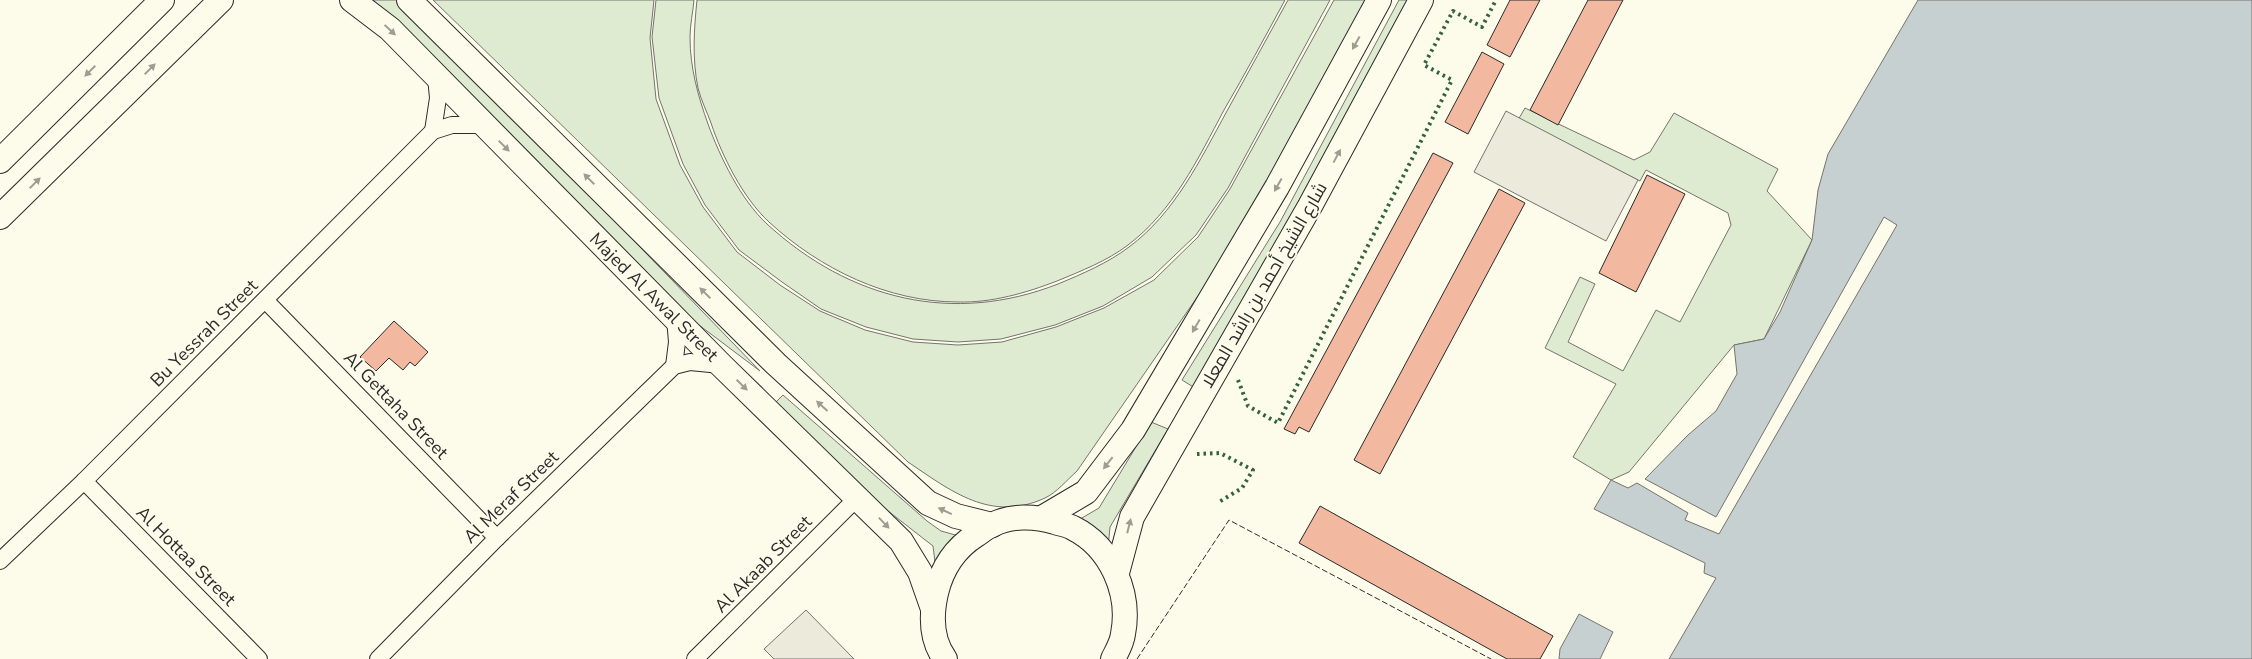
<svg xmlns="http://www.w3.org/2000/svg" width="2252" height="659" viewBox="0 0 2252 659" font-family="'Nunito Sans',Cairo,sans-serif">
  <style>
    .green { fill: #deebd1; stroke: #74746e }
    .parking { fill: #eceadb; stroke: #74746e }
    .water { fill: #c7d0d0; stroke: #74746e }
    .building { fill: #f2b8a0; stroke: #2b2b2b }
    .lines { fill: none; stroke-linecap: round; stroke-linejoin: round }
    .street-casing { stroke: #2b2b2b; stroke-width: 18 }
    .secondary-casing { stroke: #2b2b2b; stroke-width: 26 }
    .street { stroke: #fdfbea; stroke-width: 16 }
    .secondary { stroke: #fdfbea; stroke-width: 24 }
    .hedge { stroke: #34623c; stroke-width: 4; stroke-dasharray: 2.5 4; stroke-linecap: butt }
    .fence { stroke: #2b2b2b; stroke-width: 1; stroke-dasharray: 6 2.5; stroke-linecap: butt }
    .oneway { fill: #9e9d94 }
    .labels { text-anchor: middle; stroke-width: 4; stroke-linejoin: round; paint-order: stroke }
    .street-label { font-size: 18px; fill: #2b2b2b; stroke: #fdfbea }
  </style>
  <rect width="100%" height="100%" fill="#fdfbea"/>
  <g class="green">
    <polygon points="372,0 401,0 760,371 691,319 409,31"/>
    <path d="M433,0H654L650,38L656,99L680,165L703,207L737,252L780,285L820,311L865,330L913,342L958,345L1002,342L1056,327L1104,308L1154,280L1198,237L1230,189L1334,0H1371L1274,186L1077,471C1067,480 1056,493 1045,498C991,523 951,491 908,462Z"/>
    <path d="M656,0H694C693,12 690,25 690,37C690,68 698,96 708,124C720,157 741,200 767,224C850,300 953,325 1058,284C1082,274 1108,263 1129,247C1175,213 1200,160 1227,111C1247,74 1268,37 1288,0H1330L1228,188L1196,235L1152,277L1103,306L1055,325L1001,339L958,342L913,339L866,327L821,309L782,282L739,250L705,205L683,164L659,98L652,37Z"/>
    <path d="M697,0H1285C1265,37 1245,74 1224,110C1198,159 1173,211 1128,245C1107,261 1081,271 1057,281C1026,293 991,303 958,302C888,302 820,269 769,222C743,198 722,156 711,123C707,112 701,100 698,88C692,59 694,29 697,0Z"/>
    <polygon points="1399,0 1419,0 1195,388 1182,380 1280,222"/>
    <polygon points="1525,108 1634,160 1650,152 1674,113 1778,169 1767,191 1812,240 1764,339 1734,345 1629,472 1611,480 1573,457 1616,384 1545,348 1580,277 1595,284 1568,342 1623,371 1656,310 1680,322 1731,225 1728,213 1646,170 1640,181 1518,120"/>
    <polygon points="783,395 927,521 941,531 959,536 935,562 933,546 838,472 772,406"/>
    <polygon points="1151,422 1168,429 1110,527 1108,547 1075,522 1099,508"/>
  </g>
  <g class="parking">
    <polygon points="1506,111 1638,180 1606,241 1474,172"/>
    <polygon points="806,610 854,659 774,659 764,649"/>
  </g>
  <g class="water">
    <polygon points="1918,0 2252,0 2252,659 1669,659 1716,578 1704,573 1705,563 1594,509 1611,480 1628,488 1637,483 1688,513 1685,520 1719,534 1897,225 1884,217 1716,517 1645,479 1688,435 1716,411 1737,374 1734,345 1764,339 1780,312 1812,240 1818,190 1828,154"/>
    <polygon points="1579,614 1613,632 1600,659 1559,659 1560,649"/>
  </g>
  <g class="building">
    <polygon points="1510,0 1540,0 1510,57 1487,45"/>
    <polygon points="1588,0 1623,0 1558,125 1530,110"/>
    <polygon points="1482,52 1504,64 1468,134 1445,122"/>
    <polygon points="1433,153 1453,163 1309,432 1299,427 1295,434 1284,429"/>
    <polygon points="1647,175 1685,194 1636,292 1599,273"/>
    <polygon points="1499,189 1525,203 1380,474 1354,460"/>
    <polygon points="394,321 428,352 415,366 410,362 403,370 389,358 376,371 360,357"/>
    <polygon points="1320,506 1553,636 1540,659 1507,659 1299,543"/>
  </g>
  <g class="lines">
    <defs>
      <g id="street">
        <polyline points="433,131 438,98 436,77"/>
        <polyline points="265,300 497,538"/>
        <polyline points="674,366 677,342 675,318"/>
        <polyline points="84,481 259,659"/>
        <polyline points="0,561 84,481 433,131 452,125 484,125"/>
        <polyline points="378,659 497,538 674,366 690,362 721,365"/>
        <polyline points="695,659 858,497"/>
      </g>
      <g id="secondary">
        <polyline points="352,0 390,29 721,365 901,541 920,572 933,609"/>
        <polyline points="409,0 776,364 928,503 956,516 992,525"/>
        <polyline points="0,161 162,0"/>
        <polyline points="0,217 221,0"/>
        <polyline points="1042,518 1086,492 1133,430 1277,187 1379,0"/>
        <polyline points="1117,573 1132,517 1310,206 1421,0"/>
        <path d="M945,659C931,640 931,615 936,593C942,568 954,549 976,535C981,532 986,527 992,525C1011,515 1035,516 1055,522C1061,524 1068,525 1073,528C1111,547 1131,593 1123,634C1122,643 1117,651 1113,659"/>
      </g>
    </defs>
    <use href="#street" class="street-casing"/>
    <use href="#secondary" class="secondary-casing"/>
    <use href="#street" class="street"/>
    <use href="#secondary" class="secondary"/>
    <g class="hedge">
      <polyline points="1238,380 1248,406 1278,423 1452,80 1424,65 1453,11 1482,27 1496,0"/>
      <polyline points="1197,454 1220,453 1253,470 1242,488 1219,502"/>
    </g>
    <polyline class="fence" points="1137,659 1229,520 1491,659"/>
  </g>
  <defs><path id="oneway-solid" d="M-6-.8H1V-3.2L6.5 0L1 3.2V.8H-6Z" transform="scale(1.25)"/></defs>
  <g class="oneway">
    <use href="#oneway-solid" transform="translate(390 30) rotate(43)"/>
    <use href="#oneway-solid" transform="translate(1356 43) rotate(119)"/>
    <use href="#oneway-solid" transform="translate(150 69) rotate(-45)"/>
    <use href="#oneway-solid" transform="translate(90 71) rotate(135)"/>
    <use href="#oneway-solid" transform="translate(504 146) rotate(45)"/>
    <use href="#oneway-solid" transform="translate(1337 156) rotate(-62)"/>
    <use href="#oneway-solid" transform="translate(589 179) rotate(-135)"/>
    <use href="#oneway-solid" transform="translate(35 183) rotate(-45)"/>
    <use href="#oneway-solid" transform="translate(1278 185) rotate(119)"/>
    <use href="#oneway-solid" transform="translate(705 293) rotate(-135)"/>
    <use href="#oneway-solid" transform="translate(1196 326) rotate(120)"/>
    <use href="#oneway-solid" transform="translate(742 385) rotate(44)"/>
    <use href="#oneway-solid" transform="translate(822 406) rotate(-138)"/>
    <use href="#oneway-solid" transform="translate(1108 463) rotate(128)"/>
    <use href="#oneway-solid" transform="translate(945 511) rotate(-155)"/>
    <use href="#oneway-solid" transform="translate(884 523) rotate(46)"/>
    <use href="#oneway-solid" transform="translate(1129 526) rotate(-76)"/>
  </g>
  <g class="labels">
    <g class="street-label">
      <text transform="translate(1264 285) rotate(-60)" y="6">شارع الشيخ أحمد بن راشد المعلا</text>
      <text transform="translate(654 297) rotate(45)" y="6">Majed Al Awal Street</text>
      <text transform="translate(204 333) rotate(-45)" y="6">Bu Yessrah Street</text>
      <text transform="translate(396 405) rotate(46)" y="6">Al Gettaha Street</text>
      <text transform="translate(511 497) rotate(-44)" y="6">Al Meraf Street</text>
      <text transform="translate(186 556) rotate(45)" y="6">Al Hottaa Street</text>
      <text transform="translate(763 564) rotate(-45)" y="6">Al Akaab Street</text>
    </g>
  </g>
</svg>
